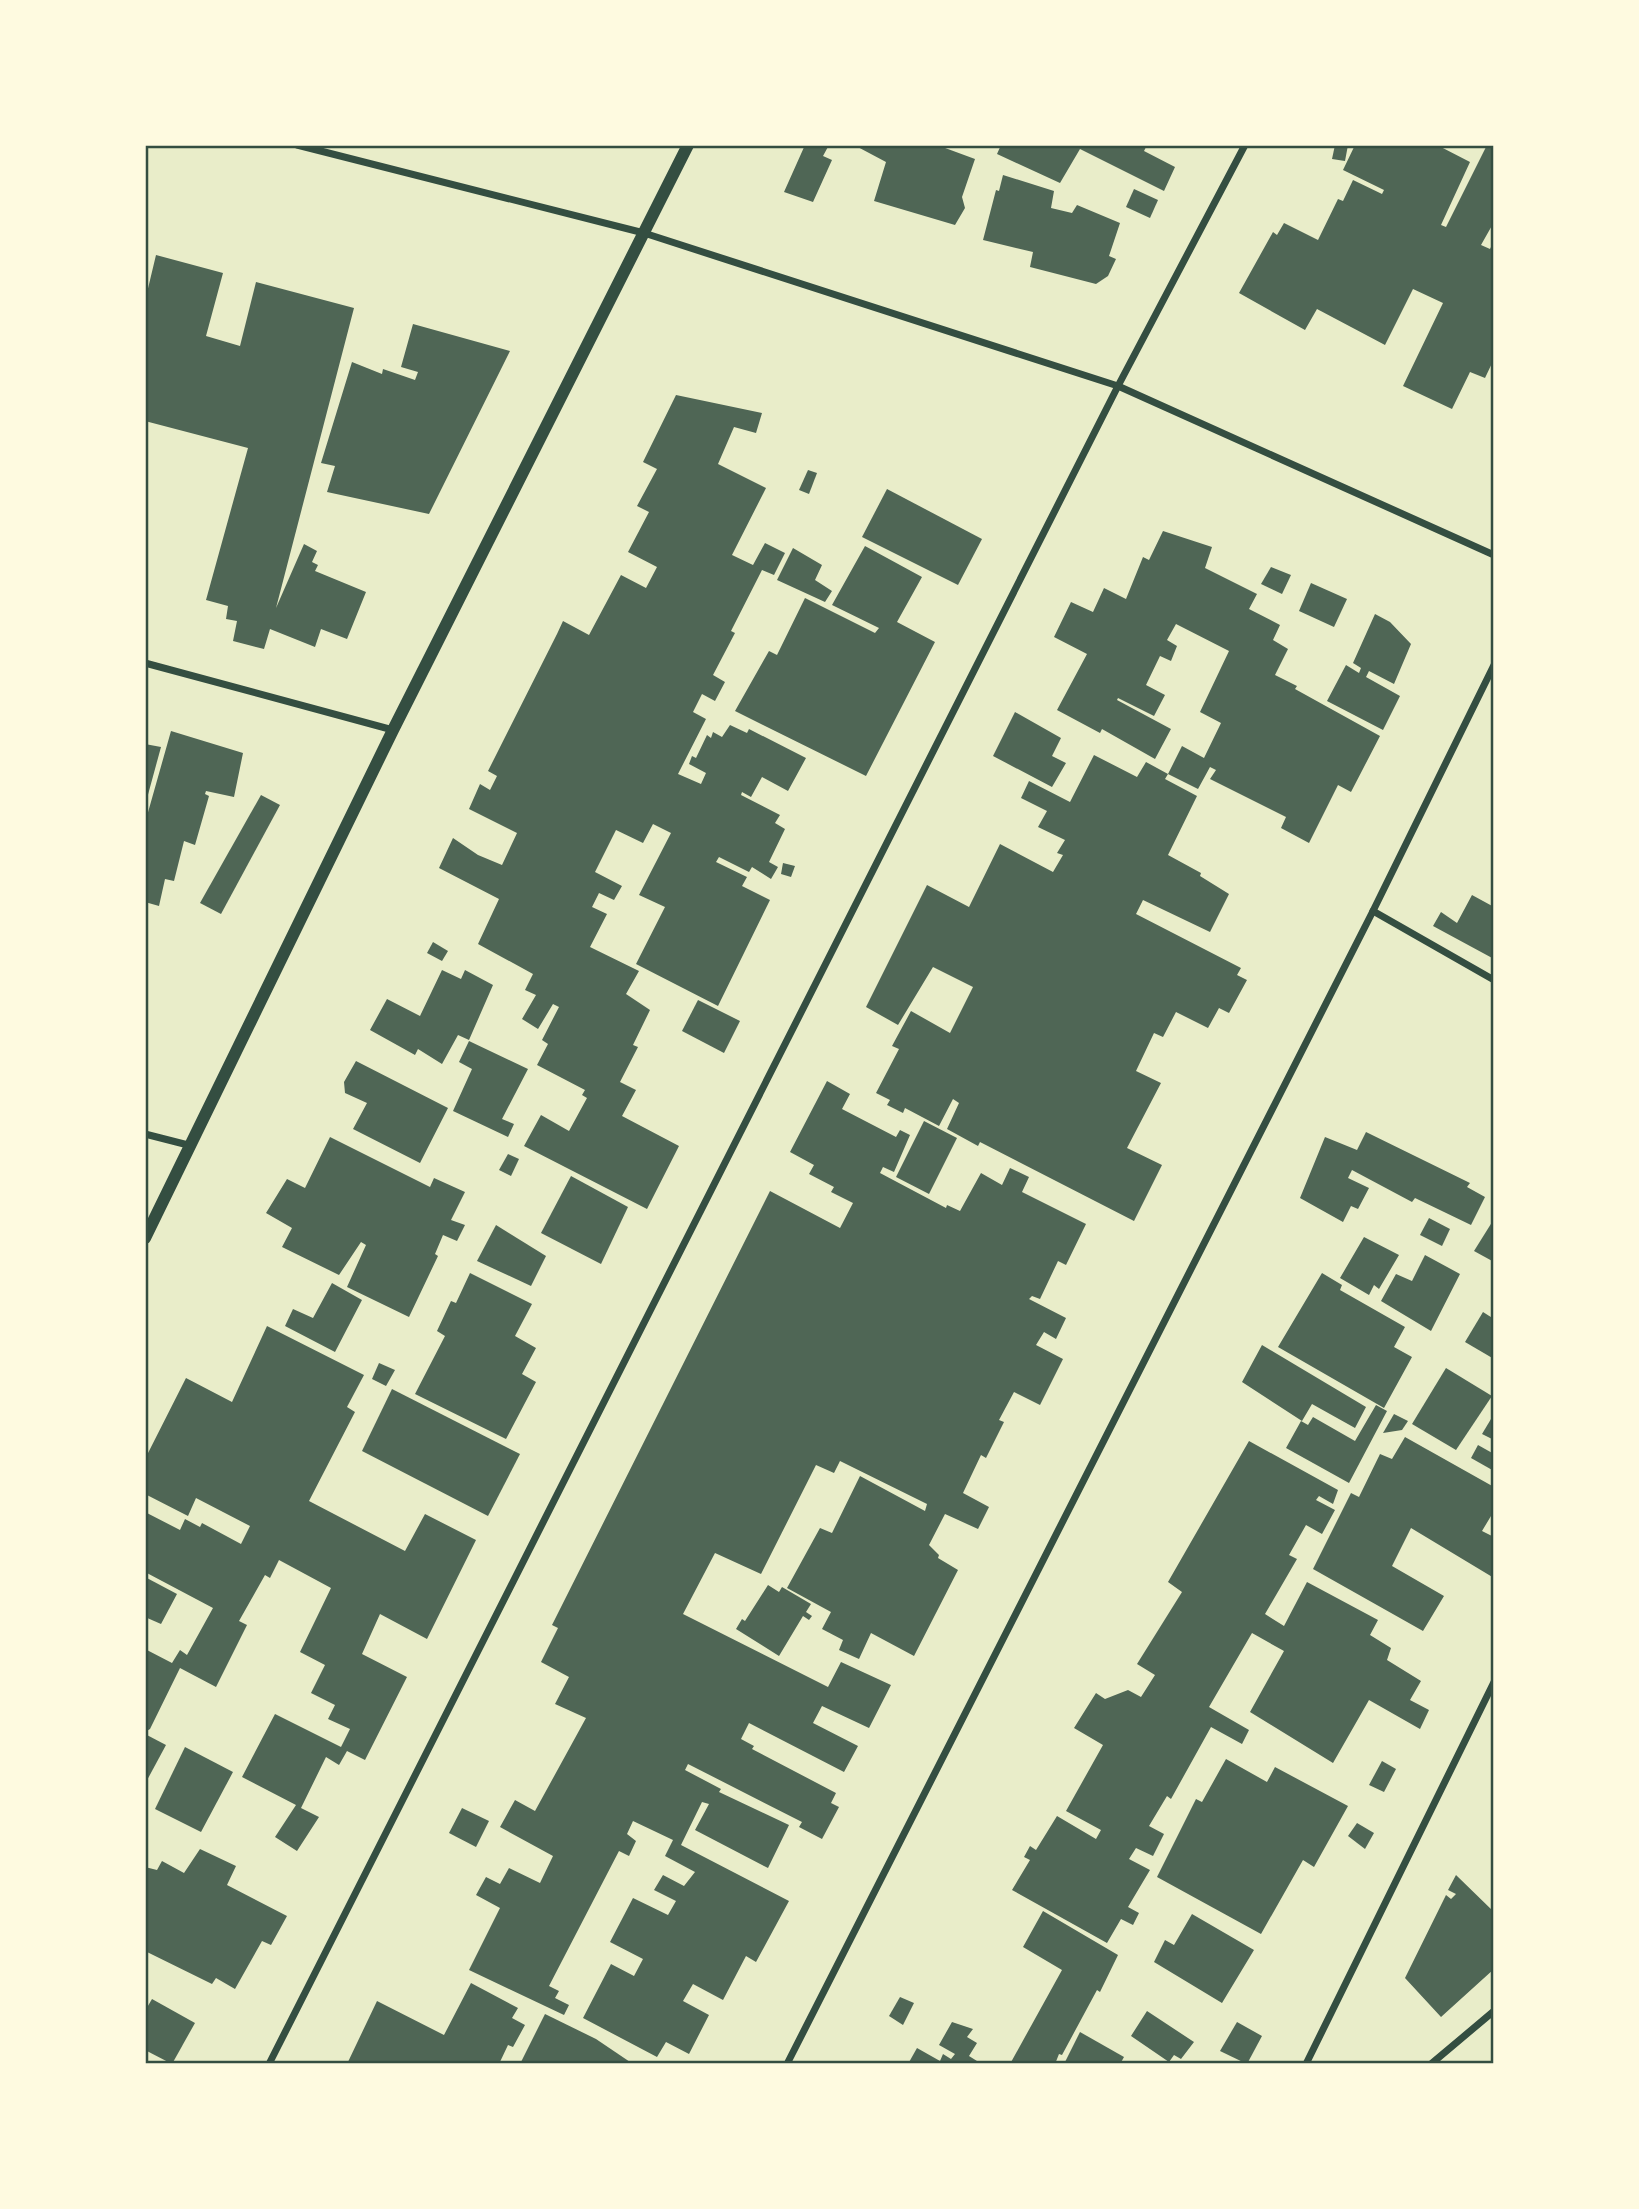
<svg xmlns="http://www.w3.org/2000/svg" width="1639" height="2209" viewBox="0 0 1639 2209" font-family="Georgia,serif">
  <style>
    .building { fill: #4f6655 }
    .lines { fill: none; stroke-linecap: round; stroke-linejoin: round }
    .minor { stroke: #344e41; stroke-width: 7 }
    .tertiary { stroke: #344e41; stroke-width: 12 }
    .neatline { fill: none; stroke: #344e41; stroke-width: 2.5 }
  </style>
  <rect width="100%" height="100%" fill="#e9edc9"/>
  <g class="building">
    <polygon points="805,145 829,145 823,156 832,160 813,202 784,192"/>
    <polygon points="854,145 937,145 975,159 962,197 965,208 955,225 874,201 886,162"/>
    <polygon points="1001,145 1147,145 1144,151 1175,167 1164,191 1080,149 1060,183 997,154"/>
    <polygon points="1335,145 1348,145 1345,161 1332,159"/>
    <polygon points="1355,145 1437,145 1470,162 1441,225 1446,227 1487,145 1494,145 1494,222 1481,245 1490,249 1494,241 1494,359 1485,378 1470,372 1452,409 1403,386 1443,303 1413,289 1385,345 1317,309 1305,330 1239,293 1273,232 1277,235 1284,223 1318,240 1338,199 1343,201 1353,180 1382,194 1384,190 1343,170"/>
    <polygon points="1003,175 1054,191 1051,208 1072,213 1077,205 1120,223 1109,256 1116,259 1108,276 1096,284 1030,267 1033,252 983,240 996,190 999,191"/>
    <polygon points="1134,189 1158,200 1150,218 1126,207"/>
    <polygon points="156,255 223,273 206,336 240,346 256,282 354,308 276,608 304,544 317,551 312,562 318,565 315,571 366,592 347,639 321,629 315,647 270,629 264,649 233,641 237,621 226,619 228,606 206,600 248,448 145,421 145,301"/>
    <polygon points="413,324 510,351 429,514 327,492 335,466 321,463 352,362 382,374 383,369 415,380 418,372 401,367"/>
    <polygon points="676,395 762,413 756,433 734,427 718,464 766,488 732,555 753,565 765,543 785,553 774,575 762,570 731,631 735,633 713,675 725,682 715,701 702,694 693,712 706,719 678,774 701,784 706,773 689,764 692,756 696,758 707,735 711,738 713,732 722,737 730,725 747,733 749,729 806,758 788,791 762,777 751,797 742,792 741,795 780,815 775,823 785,829 769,862 778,867 771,879 752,867 749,872 719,857 716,862 747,877 742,886 770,900 718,1006 636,964 665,907 639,895 671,833 653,824 643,843 616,830 595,872 622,886 614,900 599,893 592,907 607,914 590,947 639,971 626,994 650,1010 633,1045 638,1047 620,1082 636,1090 622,1116 679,1146 647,1209 524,1146 541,1115 569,1131 587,1098 582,1095 585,1090 537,1065 548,1044 542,1040 559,1007 553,1004 538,1029 522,1019 536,995 525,990 533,974 478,944 499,899 439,868 453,838 478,855 502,865 517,833 469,809 480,784 490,790 497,776 488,771 557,634 563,621 589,635 621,575 646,588 657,567 628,552 649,512 637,506 657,469 643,462"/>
    <polygon points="808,470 817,473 809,494 799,490"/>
    <polygon points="887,489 982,539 958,585 862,537"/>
    <polygon points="1163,531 1212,547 1205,568 1257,594 1249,609 1280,625 1273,640 1288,649 1275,675 1297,686 1295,689 1380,736 1351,792 1338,785 1309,843 1281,828 1286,817 1210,779 1216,770 1210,767 1198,789 1168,774 1182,746 1204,758 1221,723 1200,712 1229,651 1176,624 1167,640 1177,646 1171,661 1160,656 1146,685 1165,695 1154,716 1118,698 1117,700 1171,729 1155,759 1102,729 1100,733 1057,710 1087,654 1054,637 1071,602 1093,612 1104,588 1126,599 1143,557 1149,560"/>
    <polygon points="865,546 922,577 897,622 935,642 866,776 735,711 769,651 777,655 805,598 875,633 879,628 832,605"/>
    <polygon points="793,548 822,565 815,580 832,591 825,602 777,580"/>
    <polygon points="1271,567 1291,575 1282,594 1261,584"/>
    <polygon points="1311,583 1347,599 1334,627 1299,611"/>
    <polygon points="1375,614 1390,622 1411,644 1394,684 1369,671 1366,677 1400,696 1383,730 1327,701 1346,665 1359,673 1361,668 1353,663"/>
    <polygon points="1015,712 1061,738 1052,756 1066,763 1052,787 993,756"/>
    <polygon points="171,731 243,753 234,797 206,791 205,794 209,796 195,845 184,841 174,881 165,879 159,906 145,902 145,823"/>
    <polygon points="145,744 161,747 146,802 145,802"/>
    <polygon points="1094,755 1137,777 1146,762 1168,774 1165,779 1197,796 1168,855 1201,873 1200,876 1229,894 1210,932 1143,900 1136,914 1241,968 1237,975 1247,980 1229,1013 1219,1008 1208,1028 1176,1012 1163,1037 1154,1033 1136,1071 1161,1083 1127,1148 1162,1165 1134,1221 980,1142 978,1146 947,1129 959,1103 953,1099 939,1126 905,1108 903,1113 887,1105 890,1100 876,1093 899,1049 892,1046 911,1011 950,1033 973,987 933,967 898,1025 866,1007 927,885 969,907 1000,844 1053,872 1063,855 1057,853 1065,840 1038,827 1047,811 1021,798 1029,781 1070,802"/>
    <polygon points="261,795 280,805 221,914 200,903"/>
    <polygon points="783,863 795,866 791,877 781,874"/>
    <polygon points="1472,895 1494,907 1494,959 1433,926 1441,912 1457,923"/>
    <polygon points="433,942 448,951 442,961 427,953"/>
    <polygon points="442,970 461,979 465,970 493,985 469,1040 458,1035 442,1064 418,1049 415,1055 370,1030 387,999 420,1016"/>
    <polygon points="698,1000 740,1021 724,1053 682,1031"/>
    <polygon points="469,1041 528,1069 502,1119 514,1124 508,1137 453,1111 472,1069 459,1062"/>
    <polygon points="356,1061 448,1108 420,1163 353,1129 367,1103 345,1093 344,1082"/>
    <polygon points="827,1081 850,1094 842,1109 896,1137 900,1130 910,1135 894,1172 883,1167 880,1173 946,1208 947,1205 960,1211 981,1173 1002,1185 1010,1168 1029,1177 1022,1192 1086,1224 1066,1265 1058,1261 1040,1299 1032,1296 1029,1299 1066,1318 1056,1339 1044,1332 1036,1345 1063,1359 1040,1405 1014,1392 999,1420 1004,1422 986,1458 981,1455 963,1493 989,1507 978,1529 945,1514 929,1545 939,1555 938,1558 958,1570 914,1656 871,1633 859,1659 839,1650 843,1640 822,1629 831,1612 787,1588 820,1528 832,1533 860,1476 925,1511 927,1504 840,1461 834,1473 816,1465 761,1574 715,1553 683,1614 828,1687 841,1662 891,1685 869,1728 822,1706 813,1723 858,1746 844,1772 749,1723 741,1739 754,1746 752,1749 836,1793 831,1803 839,1807 822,1839 799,1827 802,1822 688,1764 685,1770 721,1789 719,1792 789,1825 768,1868 695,1830 709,1804 702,1802 681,1845 789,1901 756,1962 746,1956 723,2000 693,1984 683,2001 709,2015 689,2054 666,2042 657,2057 583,2018 611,1964 634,1976 643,1959 610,1942 633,1898 668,1915 676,1901 654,1890 663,1875 684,1886 695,1872 665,1856 673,1840 633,1821 627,1834 636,1841 629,1856 619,1851 549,1986 559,1991 555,1998 569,2005 564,2015 469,1970 500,1908 476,1895 486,1877 500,1884 509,1868 540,1883 553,1856 500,1827 515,1800 535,1811 586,1718 555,1704 569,1677 541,1662 558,1628 552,1625 770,1191 840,1228 853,1203 831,1192 834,1187 809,1174 814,1165 790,1152"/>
    <polygon points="924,1121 957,1138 929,1194 896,1177"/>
    <polygon points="1366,1132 1470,1183 1467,1187 1485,1197 1471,1225 1415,1198 1412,1202 1352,1170 1348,1178 1369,1188 1358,1209 1351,1206 1343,1222 1300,1198 1325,1137 1357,1150"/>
    <polygon points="330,1137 430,1187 434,1178 465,1192 451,1220 465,1225 457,1241 443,1235 435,1254 438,1256 409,1317 347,1287 366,1245 361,1242 339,1275 282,1247 292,1228 266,1213 287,1179 305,1188"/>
    <polygon points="508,1154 519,1159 511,1176 499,1170"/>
    <polygon points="571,1176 628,1207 601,1264 541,1233"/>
    <polygon points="1429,1218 1450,1229 1442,1246 1420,1235"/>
    <polygon points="1494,1219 1494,1262 1474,1251"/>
    <polygon points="496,1225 546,1256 531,1286 477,1261"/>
    <polygon points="1364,1237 1399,1255 1379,1289 1374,1285 1369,1295 1340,1278"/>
    <polygon points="1425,1255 1460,1274 1431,1331 1381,1301 1396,1274 1412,1281"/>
    <polygon points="470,1273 532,1304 515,1336 536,1348 522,1374 536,1382 506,1439 415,1394 445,1336 437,1331 451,1301 456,1303"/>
    <polygon points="1322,1273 1342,1285 1340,1290 1405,1327 1394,1347 1412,1357 1384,1408 1278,1347"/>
    <polygon points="332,1283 362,1300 335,1352 285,1326 293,1309 313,1318"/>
    <polygon points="1483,1312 1494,1319 1494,1359 1465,1342"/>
    <polygon points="267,1326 364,1375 347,1407 355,1412 309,1501 405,1551 425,1514 476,1540 427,1639 380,1614 362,1654 407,1677 365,1760 347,1751 339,1765 326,1757 301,1808 319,1817 297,1851 275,1837 296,1805 242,1777 275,1714 341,1747 350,1729 328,1719 335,1705 311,1693 325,1665 300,1652 331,1588 279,1560 270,1578 265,1575 239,1621 247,1625 216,1687 180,1668 150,1729 145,1732 145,1649 172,1663 180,1650 187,1655 213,1608 145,1572 145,1512 180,1530 185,1519 200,1527 202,1523 241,1544 250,1526 196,1498 188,1516 145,1494 148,1475 145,1474 145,1459 186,1378 232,1402"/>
    <polygon points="1262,1345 1366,1407 1355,1428 1312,1404 1302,1421 1242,1382"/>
    <polygon points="379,1363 395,1370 386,1386 372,1379"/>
    <polygon points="1446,1368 1492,1396 1456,1450 1412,1424"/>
    <polygon points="392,1389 520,1454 488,1516 362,1451"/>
    <polygon points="1376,1405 1387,1411 1349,1483 1286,1448 1301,1421 1308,1425 1313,1417 1355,1441"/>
    <polygon points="1394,1414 1408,1421 1402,1430 1383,1433"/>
    <polygon points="1494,1414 1494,1440 1482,1434"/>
    <polygon points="1405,1437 1494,1487 1494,1511 1482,1531 1494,1537 1494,1578 1411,1528 1392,1566 1444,1596 1423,1631 1313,1569 1351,1493 1359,1497 1380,1454 1392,1459"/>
    <polygon points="1249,1441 1338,1490 1333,1504 1319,1496 1316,1500 1335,1510 1322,1534 1306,1525 1289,1555 1297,1559 1265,1614 1284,1626 1307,1582 1378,1620 1370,1635 1391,1648 1387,1660 1421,1681 1410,1700 1429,1710 1420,1729 1369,1700 1333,1763 1250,1712 1284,1651 1252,1633 1209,1707 1249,1730 1242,1744 1211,1727 1171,1799 1167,1796 1149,1826 1164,1834 1153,1856 1136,1848 1129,1859 1150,1870 1128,1907 1139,1913 1133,1925 1121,1919 1107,1943 1012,1890 1030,1860 1024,1857 1030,1846 1036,1850 1057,1816 1096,1839 1101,1830 1066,1811 1103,1745 1074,1728 1096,1693 1105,1699 1128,1690 1141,1697 1155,1675 1137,1664 1182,1592 1168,1582"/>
    <polygon points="1478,1445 1494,1454 1494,1471 1471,1458"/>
    <polygon points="145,1577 177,1594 161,1624 145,1617"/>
    <polygon points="768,1585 779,1592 782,1587 811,1604 806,1612 812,1616 809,1620 803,1616 779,1656 736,1629 742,1619 745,1621"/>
    <polygon points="145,1734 166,1745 145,1784"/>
    <polygon points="185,1747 233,1772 201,1832 155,1809"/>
    <polygon points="1226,1759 1267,1782 1275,1767 1348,1806 1314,1867 1303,1860 1261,1934 1157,1877 1196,1799 1202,1802"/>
    <polygon points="1382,1761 1396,1769 1384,1792 1369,1785"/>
    <polygon points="462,1808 489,1821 476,1847 449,1833"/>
    <polygon points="1357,1823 1374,1833 1365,1849 1348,1836"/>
    <polygon points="200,1849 236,1866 227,1885 287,1916 271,1945 262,1941 235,1989 216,1978 212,1984 145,1951 145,1867 157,1870 162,1861 184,1873"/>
    <polygon points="1456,1875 1494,1912 1494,1969 1441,2017 1405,1978 1446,1895 1451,1899 1456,1894 1448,1890"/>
    <polygon points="1043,1911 1118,1955 1100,1992 1097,1990 1062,2055 1059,2054 1055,2064 1010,2064 1062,1970 1023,1947"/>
    <polygon points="1192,1914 1254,1950 1222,2003 1154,1962 1165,1940 1174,1945"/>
    <polygon points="471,1983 518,2008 512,2018 525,2025 513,2047 508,2045 499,2064 347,2064 377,2001 444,2035"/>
    <polygon points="900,1997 914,2003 903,2025 889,2016"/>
    <polygon points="152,1999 195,2023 172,2064 145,2050 145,2011"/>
    <polygon points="1147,2011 1194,2042 1181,2059 1174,2055 1169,2062 1131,2036"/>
    <polygon points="545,2014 596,2039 633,2064 520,2064"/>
    <polygon points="952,2022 973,2029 967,2037 977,2043 969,2056 977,2061 975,2064 908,2064 917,2048 940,2061 943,2054 951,2059 955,2054 939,2045"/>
    <polygon points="1237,2022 1262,2036 1247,2064 1220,2051"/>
    <polygon points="1080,2032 1124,2057 1120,2064 1064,2064"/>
  </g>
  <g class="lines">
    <g class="minor">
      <polyline points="297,145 644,233 1118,386 1494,555"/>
      <polyline points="145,663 393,730"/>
      <polyline points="1373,911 1494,980"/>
      <polyline points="145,1134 192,1146"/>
      <polyline points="269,2064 1118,386 1245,145"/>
      <polyline points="787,2064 1373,911 1494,665"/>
      <polyline points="1306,2064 1494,1682"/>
      <polyline points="1431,2064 1494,2011"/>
    </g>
    <polyline class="tertiary" points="145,1238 393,730 688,145"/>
  </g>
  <rect width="1639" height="2209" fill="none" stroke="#fefae0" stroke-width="294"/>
  <rect x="147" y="147" width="1345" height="1915" class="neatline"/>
</svg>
